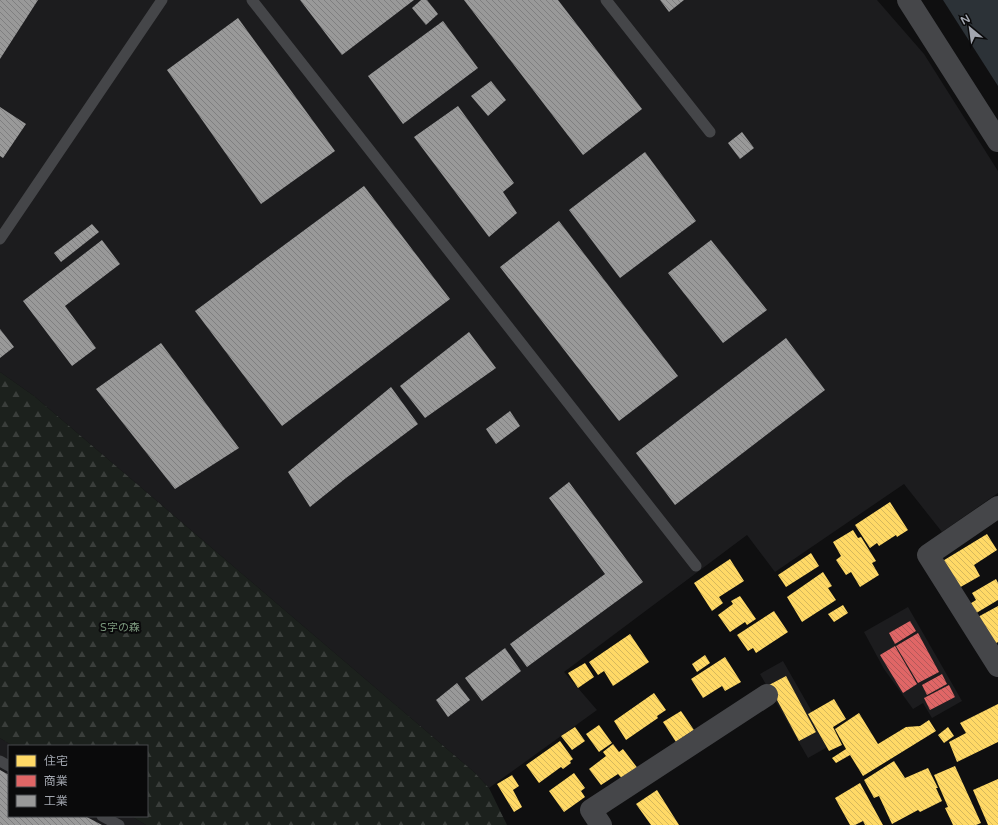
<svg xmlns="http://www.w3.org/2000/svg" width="998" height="825" viewBox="0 0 998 825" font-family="'Varela Round','Noto Sans JP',sans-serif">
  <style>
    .built { fill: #1c1c1e }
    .forest { fill: url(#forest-firs) }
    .water { fill: #2c3237 }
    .homes { fill: url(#homes-back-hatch) }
    .shops { fill: url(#shops-back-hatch) }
    .industry { fill: url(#industry-back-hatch) }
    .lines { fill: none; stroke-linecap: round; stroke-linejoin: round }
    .service { stroke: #454649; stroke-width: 11 }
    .minor { stroke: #454649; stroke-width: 22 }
    .labels { text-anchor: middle; stroke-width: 4; stroke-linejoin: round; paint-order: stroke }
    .park-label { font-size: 11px; fill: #7b987d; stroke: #0a0a0b }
  </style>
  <defs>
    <pattern id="forest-firs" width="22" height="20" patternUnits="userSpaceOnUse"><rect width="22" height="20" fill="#1c211d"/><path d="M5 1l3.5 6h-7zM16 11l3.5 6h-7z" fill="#3a3e3b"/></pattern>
    <pattern id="homes-back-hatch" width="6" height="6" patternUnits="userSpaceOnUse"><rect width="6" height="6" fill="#ffd966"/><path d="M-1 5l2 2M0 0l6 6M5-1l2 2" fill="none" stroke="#d6b85c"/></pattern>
    <pattern id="shops-back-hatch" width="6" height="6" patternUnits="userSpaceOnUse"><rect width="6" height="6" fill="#e06666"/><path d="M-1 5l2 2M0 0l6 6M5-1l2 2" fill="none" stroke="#b4595a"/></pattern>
    <pattern id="industry-back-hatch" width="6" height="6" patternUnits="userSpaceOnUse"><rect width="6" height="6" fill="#999"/><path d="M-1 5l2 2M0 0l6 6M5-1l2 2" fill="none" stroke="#7f7f80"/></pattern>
  </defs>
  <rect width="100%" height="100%" fill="#0f0f10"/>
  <g class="built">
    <polygon points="0,0 877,0 924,54 998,171 998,493 942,532 904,484 775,572 747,535 564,672 597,710 489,788 474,772 34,396 0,372"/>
    <polygon points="908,607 962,701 932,718 923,703 913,709 884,669 864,632"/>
    <polygon points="783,661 831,745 808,758 760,674"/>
    <polygon points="0,738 13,746 9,746 9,816 131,816 146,825 0,825"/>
  </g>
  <polygon class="forest" points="0,372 34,396 474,772 489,788 507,825 146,825 131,816 147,816 147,746 13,746 0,738"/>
  <polygon class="water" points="943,0 998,0 998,86"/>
  <g class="homes">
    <polygon points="890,502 908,530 897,537 896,535 879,546 877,543 870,548 855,525"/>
    <polygon points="853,530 858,538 861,537 876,561 872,563 879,575 860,587 851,572 846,575 836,560 841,556 833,542"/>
    <polygon points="987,534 997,550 974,565 980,576 957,589 941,562"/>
    <polygon points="811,553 819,566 786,587 778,575"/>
    <polygon points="730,559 744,581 719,597 723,603 712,611 694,583"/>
    <polygon points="823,572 832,586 828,588 836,600 802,622 787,597"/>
    <polygon points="996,579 998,583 998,600 973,615 968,605 976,600 972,593"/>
    <polygon points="740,596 756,619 747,625 745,622 730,632 718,615 733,604 731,601"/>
    <polygon points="843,605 848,613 834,622 828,614"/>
    <polygon points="998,606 998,642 992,646 976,618"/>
    <polygon points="774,611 788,632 756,653 753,648 748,651 737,635"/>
    <polygon points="630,634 649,662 613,686 604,671 598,675 589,662"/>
    <polygon points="705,655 710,663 697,672 692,664"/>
    <polygon points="725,657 741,682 725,691 722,686 703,698 691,679"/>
    <polygon points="585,663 594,677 578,688 568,673"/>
    <polygon points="786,676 816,732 799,741 769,685"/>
    <polygon points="654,693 666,710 657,716 658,718 626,740 614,721"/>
    <polygon points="834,699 846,719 833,727 842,745 829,751 808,714"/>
    <polygon points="998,704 998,742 957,762 949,742 966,733 960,723"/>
    <polygon points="681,711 694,730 676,742 663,722"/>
    <polygon points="859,713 878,744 906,727 920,726 929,720 936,731 863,776 850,755 836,763 832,758 846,749 835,729"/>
    <polygon points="599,725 612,743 599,752 586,734"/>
    <polygon points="575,727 585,741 572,750 561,736"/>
    <polygon points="948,727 954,736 944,743 938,735"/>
    <polygon points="560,741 573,759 570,761 571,763 563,769 561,767 539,783 526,765"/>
    <polygon points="613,744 619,752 623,749 639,770 624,781 618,774 601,785 589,769 606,756 603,752"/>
    <polygon points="894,761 905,778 928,768 938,788 936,788 942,801 920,812 918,810 892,824 879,796 874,798 864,780"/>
    <polygon points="955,766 981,823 976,825 953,825 945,808 948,807 934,775"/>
    <polygon points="574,773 585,788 581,791 585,797 564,812 549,791"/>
    <polygon points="512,775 519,786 513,790 522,807 514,812 497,784"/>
    <polygon points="998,779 998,825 988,825 973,790"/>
    <polygon points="860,783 883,825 865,825 863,821 855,825 850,825 835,798"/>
    <polygon points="657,790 679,825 651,825 636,804"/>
  </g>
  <g class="shops">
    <polygon points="910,621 916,631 895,644 889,633"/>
    <polygon points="918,633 939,672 918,683 896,646"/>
    <polygon points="895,646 917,684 903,693 880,655"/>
    <polygon points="942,674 947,684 927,695 922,685"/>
    <polygon points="949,685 955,697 930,710 924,698"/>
  </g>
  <g class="industry">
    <polygon points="0,0 38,0 0,59"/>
    <polygon points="300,0 414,0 342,55"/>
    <polygon points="421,0 427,0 438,14 426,25 412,8"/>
    <polygon points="464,0 558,0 642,109 583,155"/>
    <polygon points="660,0 684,0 669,12"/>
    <polygon points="238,18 335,151 261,204 167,70"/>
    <polygon points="443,21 478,68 403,124 368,76"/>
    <polygon points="491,81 506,100 488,116 471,96"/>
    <polygon points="458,106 514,183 503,192 517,213 489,237 414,137"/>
    <polygon points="0,107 26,124 3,158 0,156"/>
    <polygon points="742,132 754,148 740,159 728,143"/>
    <polygon points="645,152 696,221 620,278 569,210"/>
    <polygon points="364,186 450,299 282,426 195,311"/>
    <polygon points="559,221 678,376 619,421 500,267"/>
    <polygon points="92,224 99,232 61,262 54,253"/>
    <polygon points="102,240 120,264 65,306 96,348 72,366 23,301"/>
    <polygon points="711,240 767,310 723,343 668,273"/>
    <polygon points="0,329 14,347 0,358"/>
    <polygon points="469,332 496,368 425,418 400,386"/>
    <polygon points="786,338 825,390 675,505 636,453"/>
    <polygon points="161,343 239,448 175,489 96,389"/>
    <polygon points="391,387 418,424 346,478 310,507 288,472"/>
    <polygon points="510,411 520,426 496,444 486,429"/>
    <polygon points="569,482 643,582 527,667 510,644 605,574 549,498"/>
    <polygon points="505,648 521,671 482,701 465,678"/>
    <polygon points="457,683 470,700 448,717 436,700"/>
    <polygon points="0,770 9,775 9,816 85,816 102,825 0,825"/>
  </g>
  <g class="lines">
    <g class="service">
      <polyline points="252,0 696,566"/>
      <polyline points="606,0 710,132"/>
      <polyline points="0,239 162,0"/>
      <polyline points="0,761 9,766"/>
      <polyline points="102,816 119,825"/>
    </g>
    <g class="minor">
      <polyline points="908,0 998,141"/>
      <polyline points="998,507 928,555 998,666"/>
      <polyline points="601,825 591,810 767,695"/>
    </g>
  </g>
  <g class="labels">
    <g class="park-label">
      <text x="120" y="631">S字の森</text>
    </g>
  </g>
  <rect x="8" y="745" width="140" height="72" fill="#0a0a0b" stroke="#47484d"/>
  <rect x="16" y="755" width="20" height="12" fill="#ffd966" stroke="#47484d"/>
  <text x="44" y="765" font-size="12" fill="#a2a6af">住宅</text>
  <rect x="16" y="775" width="20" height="12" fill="#e06666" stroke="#47484d"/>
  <text x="44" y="785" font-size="12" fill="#a2a6af">商業</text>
  <rect x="16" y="795" width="20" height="12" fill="#999999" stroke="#47484d"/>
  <text x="44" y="805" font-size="12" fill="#a2a6af">工業</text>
  <g transform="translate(970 28) rotate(331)" stroke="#0a0a0b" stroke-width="3" paint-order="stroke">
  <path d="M0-3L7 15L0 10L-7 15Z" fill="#a2a6af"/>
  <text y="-6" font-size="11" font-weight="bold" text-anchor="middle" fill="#a2a6af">N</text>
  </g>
</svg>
